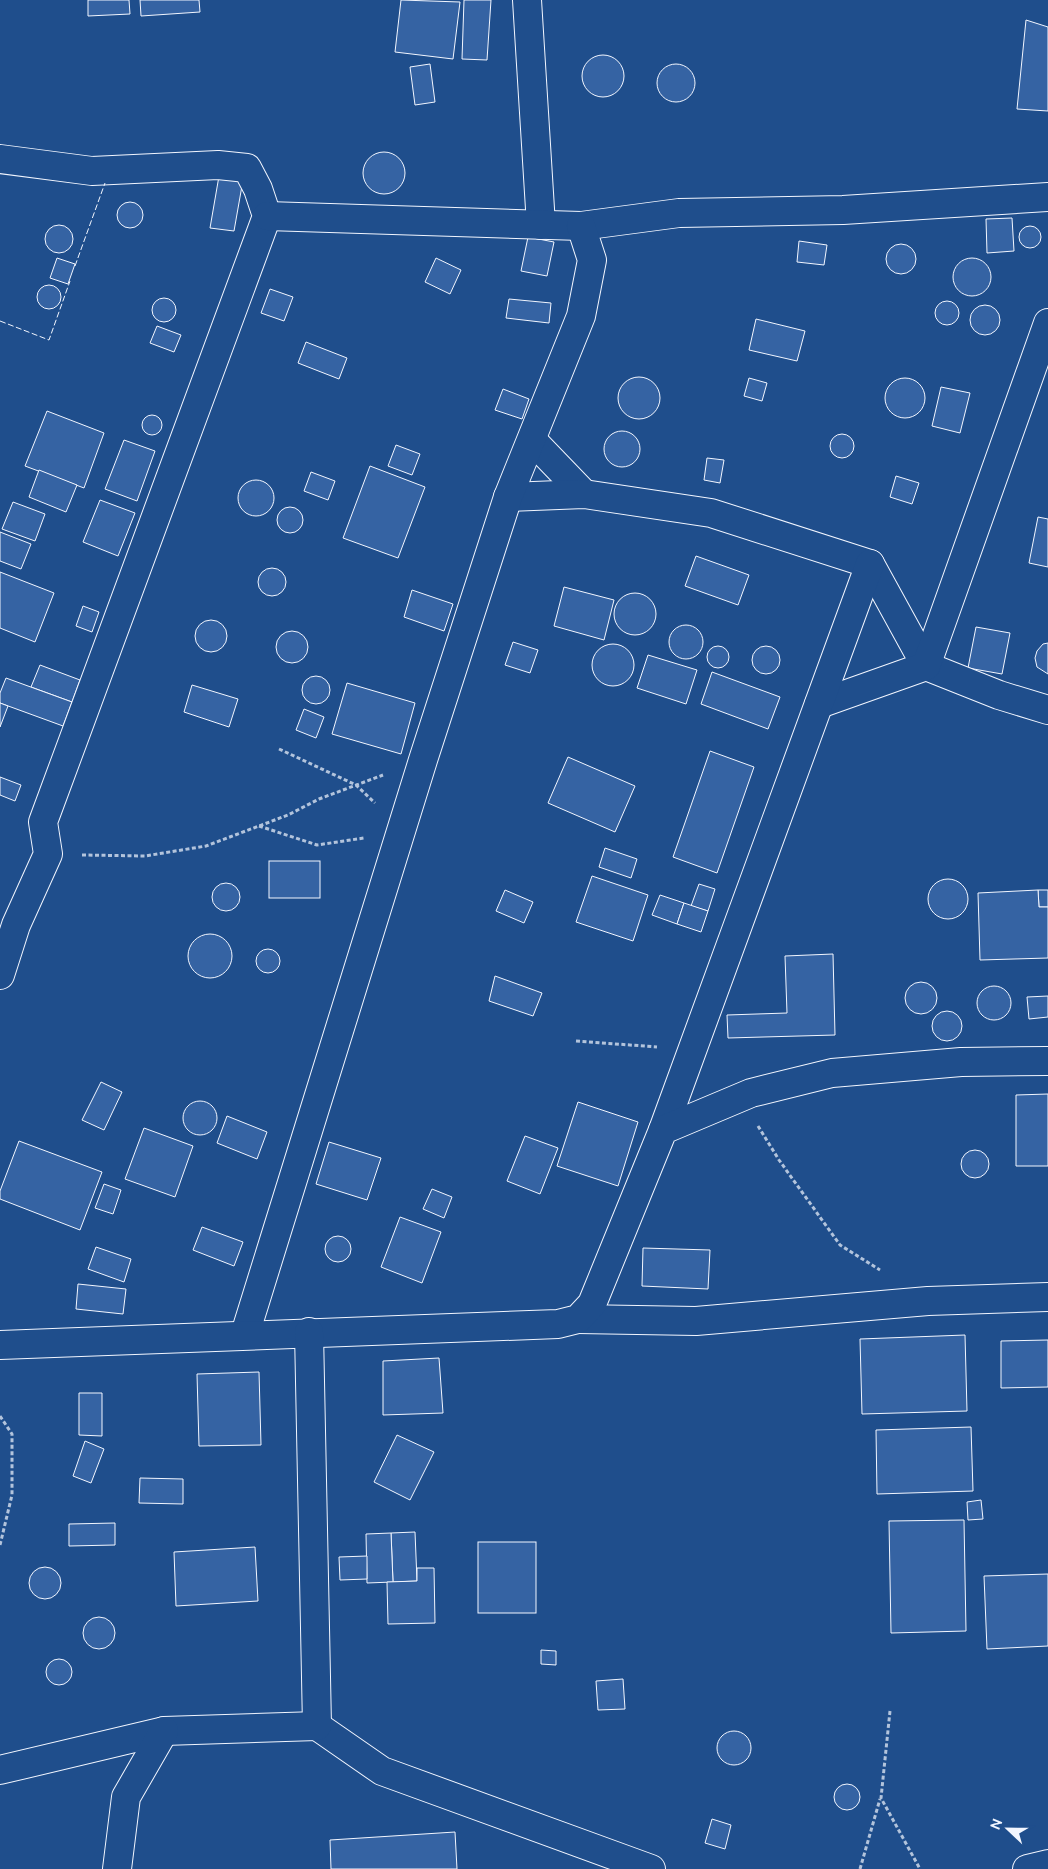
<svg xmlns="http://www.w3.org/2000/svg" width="1048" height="1869" viewBox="0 0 1048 1869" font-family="Ubuntu,sans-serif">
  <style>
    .building { fill: #3563a3; stroke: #f2f6ff }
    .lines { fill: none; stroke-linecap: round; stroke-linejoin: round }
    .minor-casing { stroke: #f2f6ff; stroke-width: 30 }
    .path { stroke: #b3c4dc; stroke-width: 3; stroke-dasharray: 4 2.5; stroke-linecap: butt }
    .minor { stroke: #1f4e8c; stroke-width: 28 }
    .fence { stroke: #f2f6ff; stroke-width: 1; stroke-dasharray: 6 2.5; stroke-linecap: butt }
  </style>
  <rect width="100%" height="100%" fill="#1f4e8c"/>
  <g class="building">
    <polygon points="88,0 129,0 130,14 88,16"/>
    <polygon points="140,0 199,0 200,12 141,16"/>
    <polygon points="401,0 460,2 453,59 395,52"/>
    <polygon points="464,0 491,0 487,60 462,59"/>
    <polygon points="1026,20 1048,27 1048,111 1017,109"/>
    <circle cx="603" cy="76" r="21"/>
    <polygon points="430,64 435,102 415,105 410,67"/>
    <circle cx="676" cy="83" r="19"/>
    <circle cx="384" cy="173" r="21"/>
    <polygon points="219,176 243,180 234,231 210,228"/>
    <circle cx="130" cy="215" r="13"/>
    <polygon points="1012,218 1014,251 987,253 986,219"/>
    <circle cx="59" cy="239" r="14"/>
    <circle cx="1030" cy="237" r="11"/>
    <polygon points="528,237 554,242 547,276 521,271"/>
    <polygon points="799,241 827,245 824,265 797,262"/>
    <circle cx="901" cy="259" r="15"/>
    <polygon points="57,258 75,264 68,284 50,278"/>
    <polygon points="436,258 461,270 450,294 425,282"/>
    <circle cx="972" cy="277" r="19"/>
    <circle cx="49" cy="297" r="12"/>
    <polygon points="270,289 293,297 284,321 261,313"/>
    <circle cx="164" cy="310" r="12"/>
    <polygon points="509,299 551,303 549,323 506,318"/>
    <circle cx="947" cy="313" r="12"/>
    <circle cx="985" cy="320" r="15"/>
    <polygon points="756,319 805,331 797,361 749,350"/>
    <polygon points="157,326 181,335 174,352 150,343"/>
    <polygon points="306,342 347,358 339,379 298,363"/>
    <circle cx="639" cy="398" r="21"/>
    <polygon points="749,378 767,383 762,401 744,396"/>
    <circle cx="905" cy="398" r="20"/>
    <polygon points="941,387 970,393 960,433 932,426"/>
    <polygon points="503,389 529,399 522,419 495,410"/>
    <polygon points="47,411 104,433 84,488 25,466"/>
    <circle cx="152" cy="425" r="10"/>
    <circle cx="622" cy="449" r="18"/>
    <circle cx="842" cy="446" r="12"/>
    <polygon points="124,440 155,451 137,501 105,489"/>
    <polygon points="396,445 420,454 412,475 388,466"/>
    <polygon points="707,458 724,460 720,483 704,480"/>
    <polygon points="370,466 425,487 398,558 343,538"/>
    <polygon points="39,470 77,485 66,512 29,497"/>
    <polygon points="311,472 335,481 328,500 304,491"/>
    <polygon points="896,476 919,483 912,504 890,497"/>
    <circle cx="256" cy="498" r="18"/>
    <polygon points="100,500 135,513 118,556 83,542"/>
    <polygon points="13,502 45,514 35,541 2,529"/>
    <circle cx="290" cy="520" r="13"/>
    <polygon points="1038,517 1048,519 1048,567 1029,563"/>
    <polygon points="0,532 31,544 21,569 0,561"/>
    <polygon points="696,556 749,575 738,605 685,586"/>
    <circle cx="272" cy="582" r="14"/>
    <polygon points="0,572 54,593 35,642 0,628"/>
    <polygon points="564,587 614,600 604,640 554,626"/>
    <polygon points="412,590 453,604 444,631 404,617"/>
    <circle cx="635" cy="614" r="21"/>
    <polygon points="83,606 99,612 92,632 76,626"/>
    <circle cx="211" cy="636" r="16"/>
    <circle cx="686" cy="642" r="17"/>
    <polygon points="976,627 1010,633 1002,674 968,668"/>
    <circle cx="292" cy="647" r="16"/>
    <polygon points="513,642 538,650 530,673 505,665"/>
    <polygon points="1048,643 1048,674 1037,667 1035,658 1037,651 1043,644"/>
    <circle cx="613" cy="665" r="21"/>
    <circle cx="766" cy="660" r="14"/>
    <circle cx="718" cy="657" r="11"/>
    <polygon points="648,655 697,670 686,704 637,688"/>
    <polygon points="40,665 80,680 72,702 31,687"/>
    <polygon points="712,672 780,697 768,729 701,704"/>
    <circle cx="316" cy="690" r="14"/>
    <polygon points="6,678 72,702 63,726 0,703 0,693"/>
    <polygon points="347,683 415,703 401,754 332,734"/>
    <polygon points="192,685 238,699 229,727 184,712"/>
    <polygon points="0,703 8,706 0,727"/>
    <polygon points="304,709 324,717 316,738 296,730"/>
    <polygon points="710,751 754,767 717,873 673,857"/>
    <polygon points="568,757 635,786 615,832 548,803"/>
    <polygon points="0,777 21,785 15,801 0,795"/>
    <polygon points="605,848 637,859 631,878 599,867"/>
    <rect x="269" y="861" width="51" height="37"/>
    <polygon points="592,876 648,895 633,941 576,922"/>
    <circle cx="948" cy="899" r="20"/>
    <circle cx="226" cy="897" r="14"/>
    <polygon points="699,884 715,889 708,911 691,906"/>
    <polygon points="505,890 533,902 524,923 496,911"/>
    <polygon points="1038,890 1048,890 1048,907 1039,907"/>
    <polygon points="1038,890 1039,907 1048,907 1048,958 980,960 978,893"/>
    <polygon points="660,895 684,903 677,924 652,915"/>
    <polygon points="684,903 708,911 701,932 677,924"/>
    <circle cx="210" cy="956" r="22"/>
    <circle cx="268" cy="961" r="12"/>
    <polygon points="833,954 835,1035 728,1038 727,1015 787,1013 785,956"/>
    <polygon points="495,976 542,993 533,1016 489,1001"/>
    <circle cx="921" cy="998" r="16"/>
    <circle cx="994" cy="1003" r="17"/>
    <polygon points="1048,996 1048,1017 1029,1019 1027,997"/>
    <circle cx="947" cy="1026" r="15"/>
    <polygon points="101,1082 122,1092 104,1130 82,1120"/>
    <polygon points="1048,1094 1048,1166 1016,1166 1016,1095"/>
    <circle cx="200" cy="1118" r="17"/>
    <polygon points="578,1102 638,1122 618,1186 557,1166"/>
    <polygon points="227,1116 267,1132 257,1159 217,1143"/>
    <polygon points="144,1128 193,1146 175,1197 125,1179"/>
    <polygon points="525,1136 558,1148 540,1194 507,1181"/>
    <polygon points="19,1141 102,1172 80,1230 0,1199 0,1191"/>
    <polygon points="329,1142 381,1158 367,1200 316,1184"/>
    <circle cx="975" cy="1164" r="14"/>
    <polygon points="104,1184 121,1190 113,1214 95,1208"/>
    <polygon points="432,1189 452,1197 444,1218 423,1209"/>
    <polygon points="400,1217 441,1232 422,1283 381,1267"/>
    <polygon points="202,1227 243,1242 234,1266 193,1250"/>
    <circle cx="338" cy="1249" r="13"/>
    <polygon points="96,1247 131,1259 124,1282 88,1269"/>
    <polygon points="643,1248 710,1250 708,1289 642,1286"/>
    <polygon points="78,1284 126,1289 123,1314 76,1309"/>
    <polygon points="965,1335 967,1411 862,1414 860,1339"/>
    <polygon points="1048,1340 1048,1387 1001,1388 1001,1341"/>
    <polygon points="439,1358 443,1413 383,1415 383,1361"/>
    <polygon points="259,1372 261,1445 199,1446 197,1374"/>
    <polygon points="79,1393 102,1393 102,1436 79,1435"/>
    <polygon points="971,1427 973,1491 877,1494 876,1430"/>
    <polygon points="397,1435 434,1452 410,1500 374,1482"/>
    <polygon points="85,1441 104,1449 91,1483 73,1476"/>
    <polygon points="140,1478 183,1479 183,1504 139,1503"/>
    <polygon points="981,1500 983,1519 968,1520 967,1502"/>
    <polygon points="964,1520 966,1631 891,1633 889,1521"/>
    <polygon points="115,1523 115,1545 69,1546 69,1524"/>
    <polygon points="415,1532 417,1581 393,1582 391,1533"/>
    <polygon points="391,1533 393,1582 367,1583 366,1534"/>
    <rect x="478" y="1542" width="58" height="71"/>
    <polygon points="255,1547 258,1601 176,1606 174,1552"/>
    <polygon points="367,1556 367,1579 340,1580 339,1557"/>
    <circle cx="45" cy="1583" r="16"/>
    <polygon points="417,1568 434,1568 435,1623 388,1624 387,1582 417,1581"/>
    <polygon points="1048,1574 1048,1646 987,1649 984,1576"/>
    <circle cx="99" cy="1633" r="16"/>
    <polygon points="541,1650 556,1651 556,1665 541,1664"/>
    <circle cx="59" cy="1672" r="13"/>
    <polygon points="623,1679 625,1709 598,1710 596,1681"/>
    <circle cx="734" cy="1748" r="17"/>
    <circle cx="847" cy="1797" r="13"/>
    <polygon points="712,1819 731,1825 725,1849 705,1843"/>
    <polygon points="455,1832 457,1869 331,1869 330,1840"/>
  </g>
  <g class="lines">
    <defs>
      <g id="minor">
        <polyline points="527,0 541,225"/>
        <polyline points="0,159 92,171 218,165 247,168 258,189 267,216 43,822 48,854 16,925 0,975"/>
        <polyline points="267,216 581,226 679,213 843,210 1048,197"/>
        <polyline points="532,440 584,494"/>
        <polyline points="508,497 584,494 711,513 870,564 926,666 999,695 1048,710"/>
        <polyline points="819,704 926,666 1048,323"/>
        <polyline points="663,1130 870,564"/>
        <polyline points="578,1319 696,1321 928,1301 1048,1297"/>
        <polyline points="245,1334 423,760 508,497 581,316 592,260 581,226"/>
        <polyline points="0,1345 558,1324 578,1319 592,1304 663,1130 751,1093 832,1073 961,1062 1048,1061"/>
        <polyline points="317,1726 382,1771 651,1869"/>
        <polyline points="0,1770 164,1731 317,1726 309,1332"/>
        <polyline points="117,1869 126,1797 164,1731"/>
        <polyline points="1027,1869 1048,1864"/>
      </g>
    </defs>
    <use href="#minor" class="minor-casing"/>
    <g class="path">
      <polyline points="279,749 356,785 375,803"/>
      <polyline points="259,826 317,845 364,838"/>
      <polyline points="82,855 145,856 206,846 288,815 319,799 383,775"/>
      <polyline points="576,1041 657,1047"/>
      <polyline points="758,1126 779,1160 840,1245 880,1270"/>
      <polyline points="0,1416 12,1434 12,1495 0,1545"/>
      <polyline points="890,1711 881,1798 920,1869"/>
      <polyline points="860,1869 880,1799"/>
    </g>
    <use href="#minor" class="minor"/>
    <g class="fence">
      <polyline points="75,266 105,183"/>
      <polyline points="0,321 49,340 70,281"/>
    </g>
  </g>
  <g transform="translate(1008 1829) rotate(292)" stroke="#1f4e8c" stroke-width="4" paint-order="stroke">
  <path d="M0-4L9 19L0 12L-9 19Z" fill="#f2f6ff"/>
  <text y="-8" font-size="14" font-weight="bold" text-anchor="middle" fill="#f2f6ff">N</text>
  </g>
</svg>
